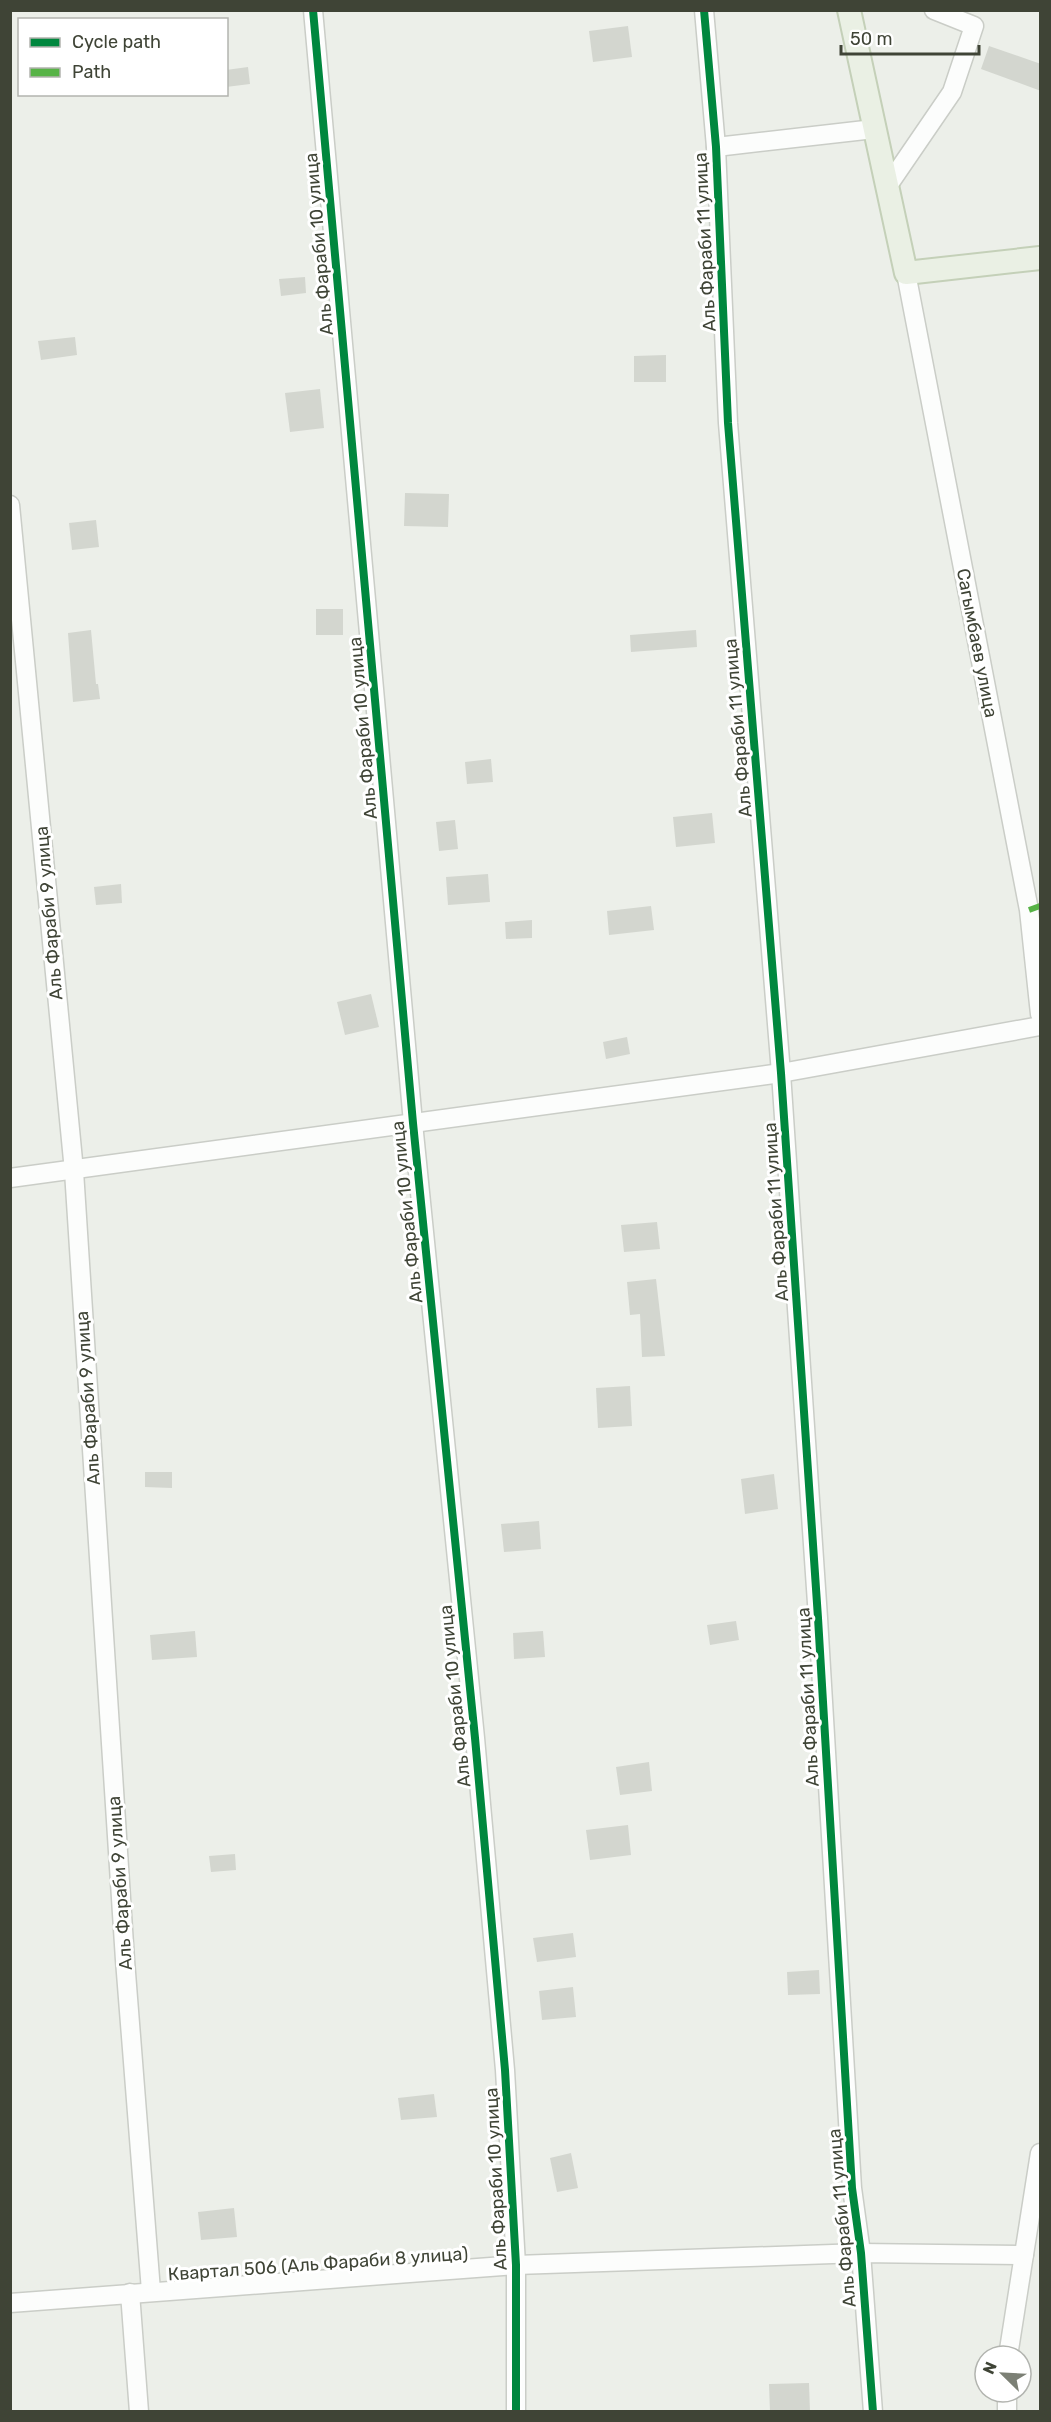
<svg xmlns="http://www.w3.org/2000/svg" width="1051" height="2422" font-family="Rubik,sans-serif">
	<rect width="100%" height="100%" fill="#ecefe9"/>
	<g fill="#d3d6cf">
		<path d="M628,26L632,57L593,62L589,31Z"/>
		<path d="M989,46L1041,64V91L981,69Z"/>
		<path d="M248,67L250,84L226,87V70Z"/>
		<path d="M305,277L306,293L281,296L279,279Z"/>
		<path d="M75,337L77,355L41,360L38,341Z"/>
		<path d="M666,355V382H634V356Z"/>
		<path d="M320,389L324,428L290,432L285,393Z"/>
		<path d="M405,493L449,494L448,527L404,526Z"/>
		<path d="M96,520L99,547L72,550L69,523Z"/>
		<rect x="316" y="609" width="27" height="26"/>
		<path d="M91,630L96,684H98L100,699L73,702L68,633Z"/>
		<path d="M696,630L697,647L631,652L630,635Z"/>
		<path d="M491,759L493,782L467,784L465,762Z"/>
		<path d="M712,813L715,843L676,847L673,817Z"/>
		<path d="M455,820L458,849L439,851L436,822Z"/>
		<path d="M488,874L490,902L448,905L446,877Z"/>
		<path d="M121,884L122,903L96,905L94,887Z"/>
		<path d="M651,906L654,930L609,935L607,911Z"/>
		<path d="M532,920V938L506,939L505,922Z"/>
		<path d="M371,994L379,1027L345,1035L337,1002Z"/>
		<path d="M627,1037L630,1054L606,1059L603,1042Z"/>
		<path d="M657,1222L660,1249L624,1252L621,1225Z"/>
		<path d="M656,1279L665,1356L642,1357L640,1314L630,1315L627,1282Z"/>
		<path d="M630,1386L632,1426L598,1428L596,1388Z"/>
		<path d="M145,1472H172V1488L145,1487Z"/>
		<path d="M774,1474L778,1509L745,1514L741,1479Z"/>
		<path d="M539,1521L541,1549L504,1552L501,1524Z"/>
		<path d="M736,1621L739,1640L710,1645L707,1625Z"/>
		<path d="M195,1631L197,1657L152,1660L150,1635Z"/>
		<path d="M543,1631L545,1657L514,1659L513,1633Z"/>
		<path d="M649,1762L652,1791L620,1795L616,1767Z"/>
		<path d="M628,1825L631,1855L590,1860L586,1830Z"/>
		<path d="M235,1854L236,1870L211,1872L209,1856Z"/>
		<path d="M573,1933L576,1957L537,1962L533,1938Z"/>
		<path d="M819,1970L820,1994L788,1995L787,1972Z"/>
		<path d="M573,1987L576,2017L542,2020L539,1991Z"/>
		<path d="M434,2094L437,2117L401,2120L398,2098Z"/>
		<path d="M571,2153L578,2188L557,2192L550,2158Z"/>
		<path d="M234,2208L237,2237L201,2240L198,2212Z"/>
		<path d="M809,2383L810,2412H770L769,2384Z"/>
	</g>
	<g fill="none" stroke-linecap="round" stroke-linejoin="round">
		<defs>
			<g id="minor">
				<path d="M313,10L413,1123L475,1738L505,2070L516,2265V2412"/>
				<path d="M704,10L716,147L728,423L781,1073L818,1618L852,2188L861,2253L873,2412"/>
				<path d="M716,147L874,129"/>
				<path d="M887,187L952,92L974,26L934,10"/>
				<path d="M906,273L1029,910L1040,1014"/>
				<path d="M10,505L74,1171L125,1960L151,2291"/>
				<path d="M10,1178L781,1073L1040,1026"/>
				<path d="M130,2293L139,2412"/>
				<path d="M10,2303L516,2265L861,2253L1024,2255"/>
				<path d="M1008,2356L1040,2153"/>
				<path d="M1007,2392V2412"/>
			</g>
			<path id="major" d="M849,10L906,273L1040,258"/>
		</defs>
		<use href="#minor" stroke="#cacdc7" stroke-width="21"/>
		<use href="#major" stroke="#c4d0b8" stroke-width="26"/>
		<use href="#minor" stroke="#fcfdfc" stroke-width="18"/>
		<use href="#major" stroke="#eaf0e4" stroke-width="22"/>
		<path stroke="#57b346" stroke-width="6" stroke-dasharray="12 6" stroke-linecap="butt" d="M1029,910L1040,906"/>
		<defs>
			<g id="cycleway">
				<path d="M313,10L413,1123L475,1738L505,2070L516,2265V2412"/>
				<path d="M704,10L716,147L728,423L781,1073L818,1618L852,2188L861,2253L873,2412"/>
			</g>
		</defs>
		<use href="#cycleway" stroke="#fff" stroke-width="11"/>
		<use href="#cycleway" stroke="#00873e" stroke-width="8"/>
	</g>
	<g text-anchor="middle" stroke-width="6" stroke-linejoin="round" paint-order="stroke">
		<g font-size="18" fill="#3f4436" stroke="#fff">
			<text transform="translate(705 242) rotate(-93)" y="6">Аль Фараби 11 улица</text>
			<text transform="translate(319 244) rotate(-95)" y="6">Аль Фараби 10 улица</text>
			<text transform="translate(977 643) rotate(79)" y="6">Сагымбаев улица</text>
			<text transform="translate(363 728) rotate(-95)" y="6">Аль Фараби 10 улица</text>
			<text transform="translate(738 728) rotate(-95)" y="6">Аль Фараби 11 улица</text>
			<text transform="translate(49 913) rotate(-95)" y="6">Аль Фараби 9 улица</text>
			<text transform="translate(407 1212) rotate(-96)" y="6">Аль Фараби 10 улица</text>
			<text transform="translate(776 1212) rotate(-94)" y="6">Аль Фараби 11 улица</text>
			<text transform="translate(88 1398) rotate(-94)" y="6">Аль Фараби 9 улица</text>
			<text transform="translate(455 1696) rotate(-96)" y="6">Аль Фараби 10 улица</text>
			<text transform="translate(808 1697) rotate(-93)" y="6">Аль Фараби 11 улица</text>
			<text transform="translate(120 1883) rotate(-94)" y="6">Аль Фараби 9 улица</text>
			<text transform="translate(496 2179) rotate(-93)" y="6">Аль Фараби 10 улица</text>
			<text transform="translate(842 2218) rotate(-95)" y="6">Аль Фараби 11 улица</text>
			<text transform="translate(318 2264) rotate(-4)" y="6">Квартал 506 (Аль Фараби 8 улица)</text>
		</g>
	</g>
	<rect width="1051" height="2422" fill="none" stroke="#3f4436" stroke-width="24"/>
	<rect x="18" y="18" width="210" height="78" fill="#ffffff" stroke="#b2b4af" stroke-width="1.5"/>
	<rect x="30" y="38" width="30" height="9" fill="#00873e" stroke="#b2b4af" stroke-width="1.5"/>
	<text x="72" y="48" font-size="18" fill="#3f4436">Cycle path</text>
	<rect x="30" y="68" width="30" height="9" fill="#57b346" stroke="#b2b4af" stroke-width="1.5"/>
	<text x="72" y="78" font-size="18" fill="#3f4436">Path</text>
	<g transform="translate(1003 2374) rotate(294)"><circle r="28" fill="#ffffff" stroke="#b2b4af" stroke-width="1.5"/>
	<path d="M0-4.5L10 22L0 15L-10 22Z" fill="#7c8075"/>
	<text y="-9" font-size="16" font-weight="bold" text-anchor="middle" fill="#3f4436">N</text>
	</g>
	<path d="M841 45v9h138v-9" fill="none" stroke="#3f4436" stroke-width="3"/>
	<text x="850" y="45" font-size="18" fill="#3f4436" stroke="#ffffff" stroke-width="4.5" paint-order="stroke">50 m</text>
</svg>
